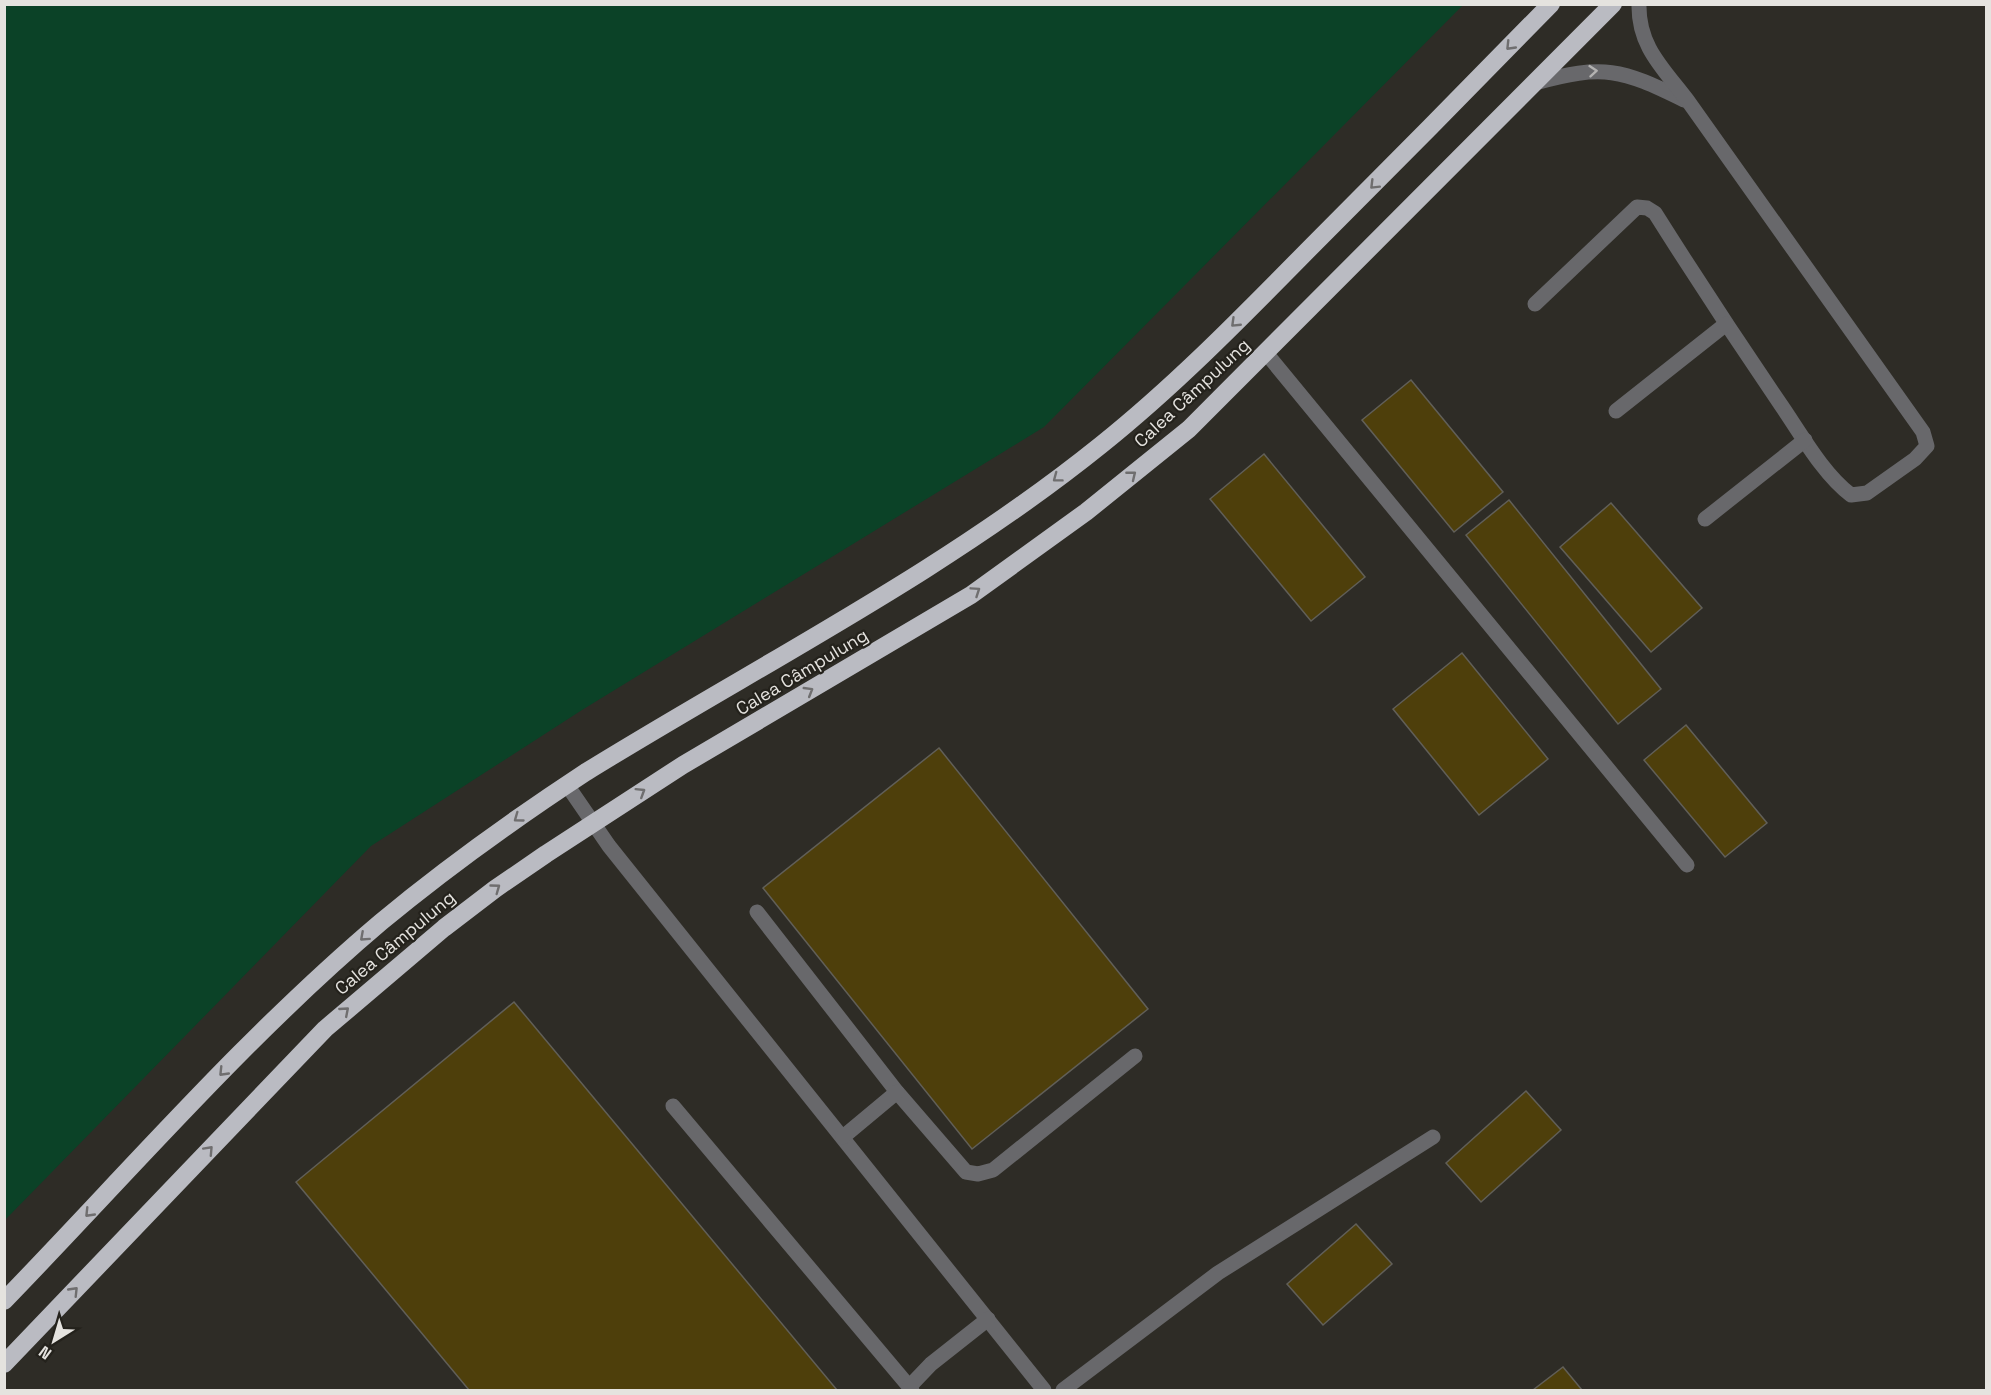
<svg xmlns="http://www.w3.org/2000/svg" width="1991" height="1395" font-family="'Space Grotesk',sans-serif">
	<rect width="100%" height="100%" fill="#2e2c26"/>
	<path fill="#0b4227" d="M5,4H1463V5L1044,427L582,710L371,846L5,1220Z"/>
	<g fill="#4e3f0b" stroke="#615f58" stroke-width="1.5">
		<path d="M1411,380L1503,492L1454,532L1362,420Z"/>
		<path d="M1264,454L1365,577L1311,621L1210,499Z"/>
		<path d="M1509,500L1661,689L1618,724L1466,535Z"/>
		<path d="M1611,503L1702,608L1651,652L1560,547Z"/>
		<path d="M1462,653L1548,759L1479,815L1393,709Z"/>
		<path d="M1686,725L1767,823L1725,857L1644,760Z"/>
		<path d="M939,748L1148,1009L972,1149L763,888Z"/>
		<path d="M514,1002L837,1390H469L296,1182Z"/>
		<path d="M1526,1091L1561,1130L1481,1202L1446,1163Z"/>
		<path d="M1356,1224L1392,1264L1323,1325L1287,1284Z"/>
		<path d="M1563,1367L1582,1390H1533Z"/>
	</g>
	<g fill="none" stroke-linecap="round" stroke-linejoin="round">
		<g stroke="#68686b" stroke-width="15">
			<path d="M1535,83C1604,64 1621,69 1684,100"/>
			<path d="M1535,304L1637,207L1647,208L1655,213C1696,278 1738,342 1781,405C1801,434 1823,474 1851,495L1867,493L1915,459L1927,446L1923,432L1688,101C1664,69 1638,47 1639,4"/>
			<path d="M1266,353L1687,865"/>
			<path d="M1616,411L1726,324"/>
			<path d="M1705,519L1805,440"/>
			<path d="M567,785L609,846L1044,1390"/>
			<path d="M757,912L897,1092L966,1172L978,1174L993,1170L1135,1056"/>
			<path d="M673,1106L912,1390"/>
			<path d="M843,1137L897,1092"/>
			<path d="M909,1387L931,1364L988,1319"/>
			<path d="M1063,1390L1218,1273L1433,1137"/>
		</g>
		<g stroke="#babbc2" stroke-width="18">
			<path d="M4,1301C128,1173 245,1037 381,922C446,868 516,818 586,772C759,665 942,573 1101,445C1176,385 1243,316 1310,248C1391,167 1471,86 1551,4"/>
			<path d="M4,1364L325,1029L444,928L495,889L546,854L683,765L971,595L1086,512L1189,429L1613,4"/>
		</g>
	</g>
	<defs><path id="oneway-chevron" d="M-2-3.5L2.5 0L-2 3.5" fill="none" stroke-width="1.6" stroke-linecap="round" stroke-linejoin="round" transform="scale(1.5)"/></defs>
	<g stroke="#6f6e6f">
		<use href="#oneway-chevron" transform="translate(1510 46) rotate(134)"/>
		<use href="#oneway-chevron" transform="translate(1374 185) rotate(135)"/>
		<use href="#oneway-chevron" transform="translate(1235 323) rotate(136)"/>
		<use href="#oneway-chevron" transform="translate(1132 475) rotate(-39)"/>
		<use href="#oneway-chevron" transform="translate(1057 478) rotate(143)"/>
		<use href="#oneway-chevron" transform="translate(976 591) rotate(-34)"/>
		<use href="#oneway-chevron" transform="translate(809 691) rotate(-31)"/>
		<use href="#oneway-chevron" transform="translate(641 792) rotate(-32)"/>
		<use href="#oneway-chevron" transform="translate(518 818) rotate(144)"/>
		<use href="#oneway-chevron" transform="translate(496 888) rotate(-36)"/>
		<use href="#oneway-chevron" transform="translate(364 937) rotate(138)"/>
		<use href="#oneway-chevron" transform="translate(345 1011) rotate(-41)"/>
		<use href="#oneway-chevron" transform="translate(223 1072) rotate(134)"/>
		<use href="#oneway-chevron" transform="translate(209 1150) rotate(-47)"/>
		<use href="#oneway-chevron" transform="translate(89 1213) rotate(134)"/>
		<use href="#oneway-chevron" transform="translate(74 1291) rotate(-46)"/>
	</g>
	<use stroke="#b3b2b1" href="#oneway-chevron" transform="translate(1593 71) rotate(-5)"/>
	<g text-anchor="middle" stroke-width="4.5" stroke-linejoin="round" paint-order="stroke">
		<g font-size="18" fill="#e5e3df" stroke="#24221c">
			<text transform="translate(1192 393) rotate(-43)" y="6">Calea Câmpulung</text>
			<text transform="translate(802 672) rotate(-31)" y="6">Calea Câmpulung</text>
			<text transform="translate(395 943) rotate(-40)" y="6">Calea Câmpulung</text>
		</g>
	</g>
	<rect width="1991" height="1395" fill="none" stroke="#e5e3df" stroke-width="12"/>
	<g transform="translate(54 1341) rotate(217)" stroke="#24221c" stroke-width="4.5" paint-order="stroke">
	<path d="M0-4.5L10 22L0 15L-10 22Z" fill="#e5e3df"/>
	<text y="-9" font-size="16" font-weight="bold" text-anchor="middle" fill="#e5e3df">N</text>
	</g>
</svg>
